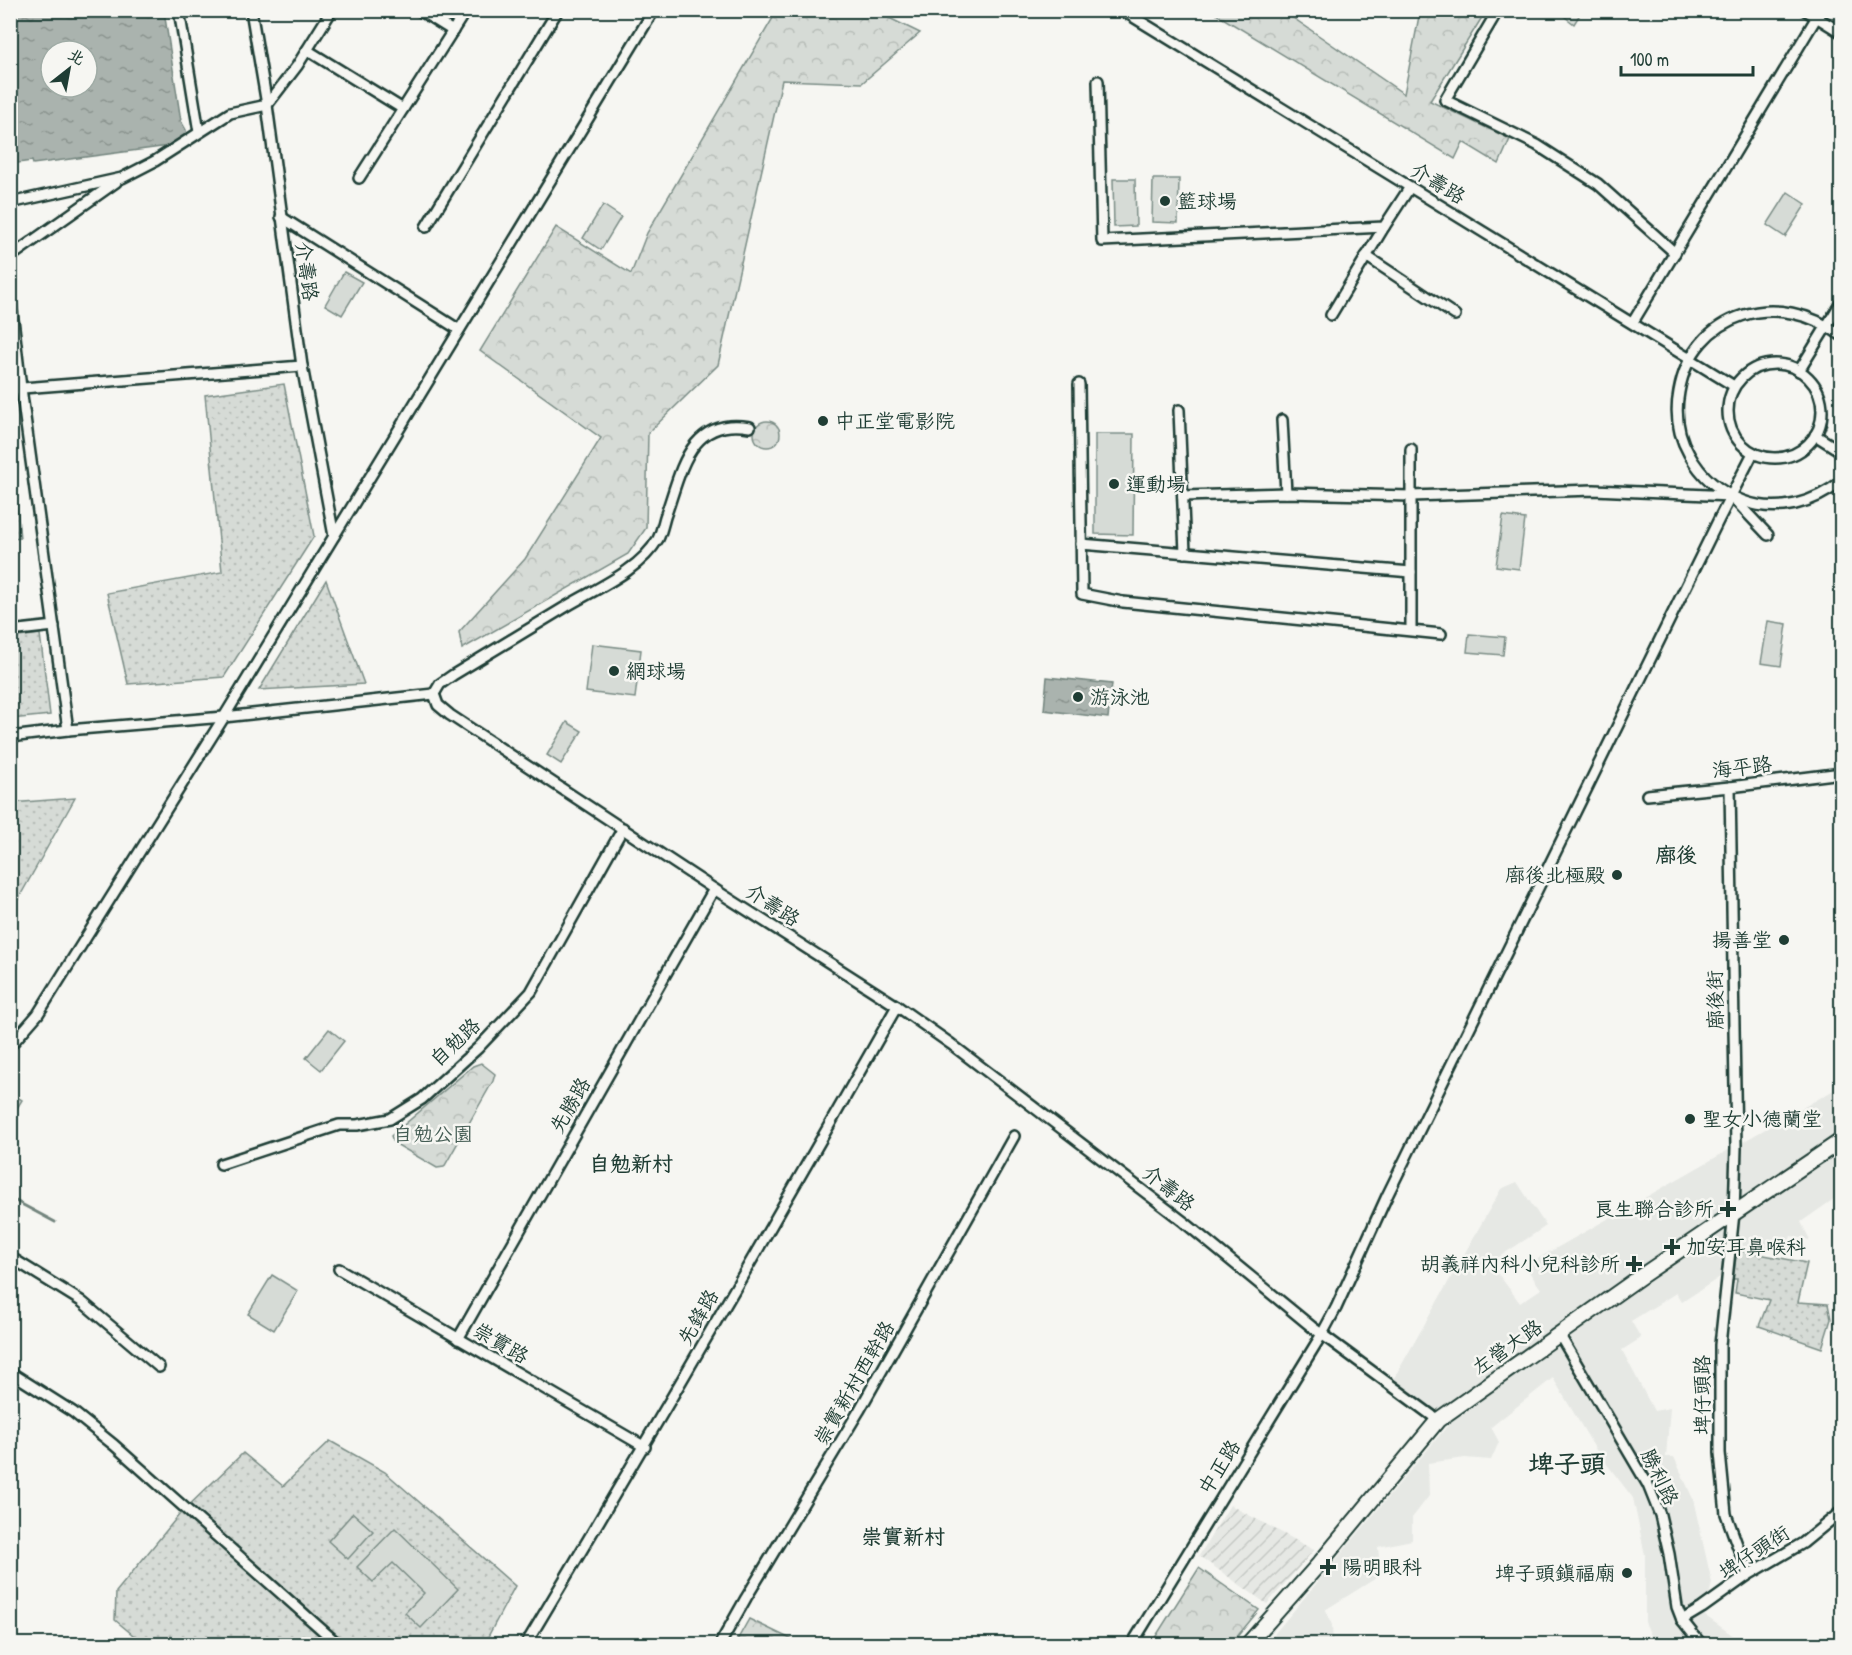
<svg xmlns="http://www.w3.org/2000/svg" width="1852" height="1655" font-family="'Patrick Hand','LXGW WenKai TC',sans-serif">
	<defs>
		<pattern id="industrial-furrows" width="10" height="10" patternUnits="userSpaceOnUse" patternTransform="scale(1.5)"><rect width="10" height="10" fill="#e6e8e4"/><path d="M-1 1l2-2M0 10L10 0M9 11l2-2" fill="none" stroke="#c5c8c4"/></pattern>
		<pattern id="grass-dots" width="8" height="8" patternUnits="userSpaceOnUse" patternTransform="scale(1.5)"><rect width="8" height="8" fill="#d6dbd6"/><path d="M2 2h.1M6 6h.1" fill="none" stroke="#b7bdb8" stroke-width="1.8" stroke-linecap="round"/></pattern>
		<pattern id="forest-crowns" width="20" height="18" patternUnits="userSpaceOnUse" patternTransform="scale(1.5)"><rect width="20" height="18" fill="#d6dbd6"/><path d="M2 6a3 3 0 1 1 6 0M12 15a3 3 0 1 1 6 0" fill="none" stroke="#b7bdb8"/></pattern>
		<pattern id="water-ripples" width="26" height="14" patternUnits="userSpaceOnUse" patternTransform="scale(1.5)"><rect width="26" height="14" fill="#aab3ae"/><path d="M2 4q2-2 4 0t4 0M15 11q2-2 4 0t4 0" fill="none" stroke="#8a938e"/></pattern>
	</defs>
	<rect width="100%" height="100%" fill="#f6f6f2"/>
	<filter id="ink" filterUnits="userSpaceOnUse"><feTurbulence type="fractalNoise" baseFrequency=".0167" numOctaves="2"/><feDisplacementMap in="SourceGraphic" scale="12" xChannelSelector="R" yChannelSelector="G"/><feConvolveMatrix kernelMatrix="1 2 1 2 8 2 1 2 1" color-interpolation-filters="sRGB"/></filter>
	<g filter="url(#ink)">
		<g fill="#e6e8e4">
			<path d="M1841,1086V1194L1801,1222L1810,1240L1791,1236L1786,1250L1722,1244L1720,1277L1682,1302L1676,1293L1631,1321L1641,1338L1622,1350L1654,1411L1670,1408L1666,1457H1674L1693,1499L1712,1583L1704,1615L1745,1644H1721L1709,1635L1695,1644H1661L1653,1640L1645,1622V1555L1633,1498L1596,1450L1553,1378L1491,1427L1499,1442L1491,1460L1465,1458L1428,1463L1429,1496L1412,1518V1540L1378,1547L1381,1575L1325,1610L1332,1625L1333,1644H1266L1448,1425L1393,1380L1501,1189L1517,1182L1546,1226L1490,1263L1520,1303L1541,1289L1525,1266Z"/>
			<path d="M1791,1637L1798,1644H1748Z"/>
		</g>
		<path fill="url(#industrial-furrows)" d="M1230,1505L1314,1550L1267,1604L1199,1556Z"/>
		<g fill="url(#grass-dots)" stroke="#7a8c85" stroke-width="1.5">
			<path d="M284,384L314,536L224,677L128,684L107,593L222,572L205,395Z"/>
			<path d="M11,443L20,538L11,539H10Z"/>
			<path d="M326,580L364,684L259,690Z"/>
			<path d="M40,634L50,715L11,719V638Z"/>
			<path d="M75,798L11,912V803Z"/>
			<path d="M1737,1250L1807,1263L1798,1302L1828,1304L1831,1319L1822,1348L1759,1326L1769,1300L1735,1293L1737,1279H1733Z"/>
			<path d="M330,1441L385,1472L515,1586L484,1644H144L115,1620L116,1592L179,1515L243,1453L283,1486Z"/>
		</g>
		<g fill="url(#forest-crowns)" stroke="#7a8c85" stroke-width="1.5">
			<path d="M777,11H875L920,33L862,83L782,80L718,365L648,433L646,528L628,554L462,649L459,632L525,559L601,438L480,351L556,227L631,274L647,233Z"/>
			<path d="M1211,11H1283L1404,94L1420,11H1455L1467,14L1470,11H1486L1430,101L1510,139L1499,164L1463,142L1455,159Z"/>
			<circle cx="767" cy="434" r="13"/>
			<path d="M481,1063L495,1074L493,1081L444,1167L437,1168L394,1143L391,1136L473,1066Z"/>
			<path d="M1199,1568L1259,1610L1231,1644H1151Z"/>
			<path d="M749,1619L801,1644H735Z"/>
		</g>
		<g fill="#d6dbd6" stroke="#7a8c85" stroke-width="1.5">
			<path d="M1556,10H1582V11L1574,24Z"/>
			<path d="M1113,179H1135L1136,226L1114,227Z"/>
			<path d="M1153,179H1179L1178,223L1152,222Z"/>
			<path d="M1788,192L1806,204L1785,237L1767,225Z"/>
			<path d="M603,205L621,217L601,250L583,238Z"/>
			<path d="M344,272L362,282L342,315L325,305Z"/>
			<path d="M1095,434H1134L1133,535L1095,534Z"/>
			<path d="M1503,516L1525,519L1519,569L1496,566Z"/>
			<path d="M1768,621L1787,624L1781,666L1761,663Z"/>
			<path d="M1469,634L1505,637L1503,655L1467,652Z"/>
			<path d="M592,644L641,650L635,698L586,692Z"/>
			<path d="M567,722L582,731L561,764L547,755Z"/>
			<path d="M329,1029L344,1041L321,1070L306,1058Z"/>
			<path d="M11,1093L22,1100L11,1118Z"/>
			<path d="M272,1275L298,1291L274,1330L248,1314Z"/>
			<path d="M353,1513L373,1531L348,1559L328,1541Z"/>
			<path d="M395,1528L458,1589L421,1628L405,1613L424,1593L393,1563L373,1582L357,1567Z"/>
		</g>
		<g fill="url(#water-ripples)" stroke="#72847d" stroke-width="1.5" fill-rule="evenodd">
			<path d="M10,11H164L181,121L186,130V136L169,146L33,164L32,161L11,164ZM51,51H87V87H51Z"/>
			<path d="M1047,677L1112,684L1108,718L1044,710Z"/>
		</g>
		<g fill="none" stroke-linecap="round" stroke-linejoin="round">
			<path stroke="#72847d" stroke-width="3" d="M10,1198L55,1222"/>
			<defs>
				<g id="street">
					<path d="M179,10L199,132"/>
					<path d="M251,10L267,105L302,366L334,536"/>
					<path d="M419,10L453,31"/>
					<path d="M1122,10L1734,386"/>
					<path d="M1498,10L1445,100L1537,145L1598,184L1675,253"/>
					<path d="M1805,10L1842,33"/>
					<path d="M307,50L403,109"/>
					<path d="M1098,81L1102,241L1384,227L1410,187"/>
					<path d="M359,178L466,10"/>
					<path d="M10,203L122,178L155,161L230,113L267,105L297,66L332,10"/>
					<path d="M281,217L458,329"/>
					<path d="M426,227L558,10"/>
					<path d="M1366,256L1455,315"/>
					<path d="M10,257L116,182"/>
					<path d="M10,293L21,388L68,730"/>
					<path d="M1331,315L1384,227"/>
					<path d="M1633,322L1821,10"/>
					<path d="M1842,336C1779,288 1693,311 1679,392C1675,413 1678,435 1689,454C1701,476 1719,492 1743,501C1778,514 1814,503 1842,481"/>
					<circle cx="1775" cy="411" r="47"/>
					<path d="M1799,371L1842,301"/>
					<path d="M1079,384L1082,594L1123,602L1441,634"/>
					<path d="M10,389L302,366"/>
					<path d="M1179,410L1185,553"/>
					<path d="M1282,420L1286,493"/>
					<path d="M1815,435L1842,452"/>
					<path d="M1183,496L1286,493L1411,496L1594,490L1731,496L1768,535"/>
					<path d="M1081,544L1411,572"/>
					<path d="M1411,630V449"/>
					<path d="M10,631L54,626"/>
					<path d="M434,694L438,705L450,715L714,889L897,1006L951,1044L1184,1222L1312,1327L1438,1420"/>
					<path d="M434,694L440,684L453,675C491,652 529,629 567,606C597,588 639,571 658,539C661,533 663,524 665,517C681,473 688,416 750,427"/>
					<path d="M10,737L68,730L224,717L434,694"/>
					<path d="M1730,787L1736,1148L1734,1213L1720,1345V1453L1726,1514L1748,1575"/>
					<path d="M1647,795L1730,787L1842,773"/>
					<path d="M10,1046L38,1014L224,717L654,10"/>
					<path d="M221,1164L339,1125H357L390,1119L422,1099L478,1048L531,992L623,828"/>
					<path d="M10,1257L81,1301L159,1367"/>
					<path d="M339,1269L645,1447"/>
					<path d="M1559,1334L1648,1485L1660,1515L1669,1554L1677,1607L1682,1620L1701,1644"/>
					<path d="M458,1339L714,889"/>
					<path d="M10,1372L73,1412L114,1445L338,1644"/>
					<path d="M1682,1620L1702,1608L1748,1575L1803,1543L1842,1511"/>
					<path d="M526,1644C652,1433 776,1220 897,1006"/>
					<path d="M720,1644L746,1598L859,1411L1014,1136"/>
					<path d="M1132,1644L1322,1334L1336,1308L1387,1196L1719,519L1753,453"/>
				</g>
				<path id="secondary" d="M1248,1644L1319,1564L1438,1420L1640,1277L1842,1140"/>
			</defs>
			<use href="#street" stroke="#1f3d34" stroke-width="14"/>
			<use href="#secondary" stroke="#1f3d34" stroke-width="18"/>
			<use href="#street" stroke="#f6f6f2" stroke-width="9"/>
			<use href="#secondary" stroke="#f6f6f2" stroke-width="14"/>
		</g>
	</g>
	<g fill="#1f3d34" stroke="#f6f6f2" stroke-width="2">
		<circle cx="1165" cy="201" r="6"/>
		<circle cx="823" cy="421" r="6"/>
		<circle cx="1114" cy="484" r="6"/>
		<circle cx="614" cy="671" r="6"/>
		<circle cx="1078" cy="697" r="6"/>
		<circle cx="1617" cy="875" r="6"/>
		<circle cx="1784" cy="940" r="6"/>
		<circle cx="1690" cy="1119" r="6"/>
		<path d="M1725 1200h6v6h6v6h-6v6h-6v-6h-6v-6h6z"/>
		<path d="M1669 1238h6v6h6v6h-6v6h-6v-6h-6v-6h6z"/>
		<path d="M1631 1255h6v6h6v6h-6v6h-6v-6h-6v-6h6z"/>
		<path d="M1325 1558h6v6h6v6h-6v6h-6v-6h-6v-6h6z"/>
		<circle cx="1627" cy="1573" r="6"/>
	</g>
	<g text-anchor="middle" stroke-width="5" stroke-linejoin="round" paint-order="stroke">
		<g font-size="20" fill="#1f3d34" stroke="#f6f6f2">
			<text transform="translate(1438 183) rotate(31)" y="7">介壽路</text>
			<text transform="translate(307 271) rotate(82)" y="7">介壽路</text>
			<text transform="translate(1742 767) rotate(-7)" y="7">海平路</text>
			<text transform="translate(773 905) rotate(33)" y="7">介壽路</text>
			<text transform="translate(1715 1000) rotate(-91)" y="7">廍後街</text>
			<text transform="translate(455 1042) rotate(-43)" y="7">自勉路</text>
			<text transform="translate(570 1105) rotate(-60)" y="7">先勝路</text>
			<text transform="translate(1169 1188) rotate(38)" y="7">介壽路</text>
			<text transform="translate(698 1317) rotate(-60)" y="7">先鋒路</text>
			<text transform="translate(501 1343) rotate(30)" y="7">崇實路</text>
			<text transform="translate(1507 1347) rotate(-35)" y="7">左營大路</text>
			<text transform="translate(854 1383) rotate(-60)" y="7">崇實新村西幹路</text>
			<text transform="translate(1702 1395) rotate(-90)" y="7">埤仔頭路</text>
			<text transform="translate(1219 1467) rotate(-58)" y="7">中正路</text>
			<text transform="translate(1660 1477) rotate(64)" y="7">勝利路</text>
			<text transform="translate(1754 1552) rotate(-33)" y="7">埤仔頭街</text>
		</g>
		<g font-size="20" fill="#1f3d34" stroke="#f6f6f2" text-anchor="start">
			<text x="1177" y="208">籃球場</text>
			<text x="835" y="428">中正堂電影院</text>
			<text x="1126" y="491">運動場</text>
			<text x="626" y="678">網球場</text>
			<text x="1090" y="704">游泳池</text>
			<text x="1605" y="882" text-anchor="end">廍後北極殿</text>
			<text x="1772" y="947" text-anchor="end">揚善堂</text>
			<text x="1702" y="1126">聖女小德蘭堂</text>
			<text x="1714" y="1216" text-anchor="end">良生聯合診所</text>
			<text x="1686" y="1254">加安耳鼻喉科</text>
			<text x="1620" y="1271" text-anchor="end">胡義祥內科小兒科診所</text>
			<text x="1342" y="1574">陽明眼科</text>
			<text x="1615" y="1580" text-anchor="end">埤子頭鎮福廟</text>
		</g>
		<g font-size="20" fill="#445d54" stroke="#f6f6f2">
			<text x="433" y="1141">自勉公園</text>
		</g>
		<g font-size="21" font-weight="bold" fill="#1f3d34" stroke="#f6f6f2">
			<text x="1676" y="862">廍後</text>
			<text x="631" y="1171">自勉新村</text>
			<text x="903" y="1544">崇實新村</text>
		</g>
		<g font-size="26" font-weight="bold" fill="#1f3d34" stroke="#f6f6f2">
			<text x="1567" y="1473">埤子頭</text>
		</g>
	</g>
	<rect width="1852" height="1655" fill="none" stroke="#f6f6f2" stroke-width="36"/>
	<rect x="18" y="18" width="1816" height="1619" fill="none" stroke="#1f3d34" stroke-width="2" filter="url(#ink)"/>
	<g transform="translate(69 69) rotate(31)"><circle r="28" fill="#f6f6f2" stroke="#a0aca6" stroke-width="1.5"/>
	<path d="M0-4.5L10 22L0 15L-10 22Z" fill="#1f3d34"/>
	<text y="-9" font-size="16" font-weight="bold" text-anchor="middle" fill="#1f3d34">北</text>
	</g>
	<path d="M1621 66v9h132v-9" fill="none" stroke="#1f3d34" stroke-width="3"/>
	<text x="1630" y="66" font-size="18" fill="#1f3d34" stroke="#f6f6f2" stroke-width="4.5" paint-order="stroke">100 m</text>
</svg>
